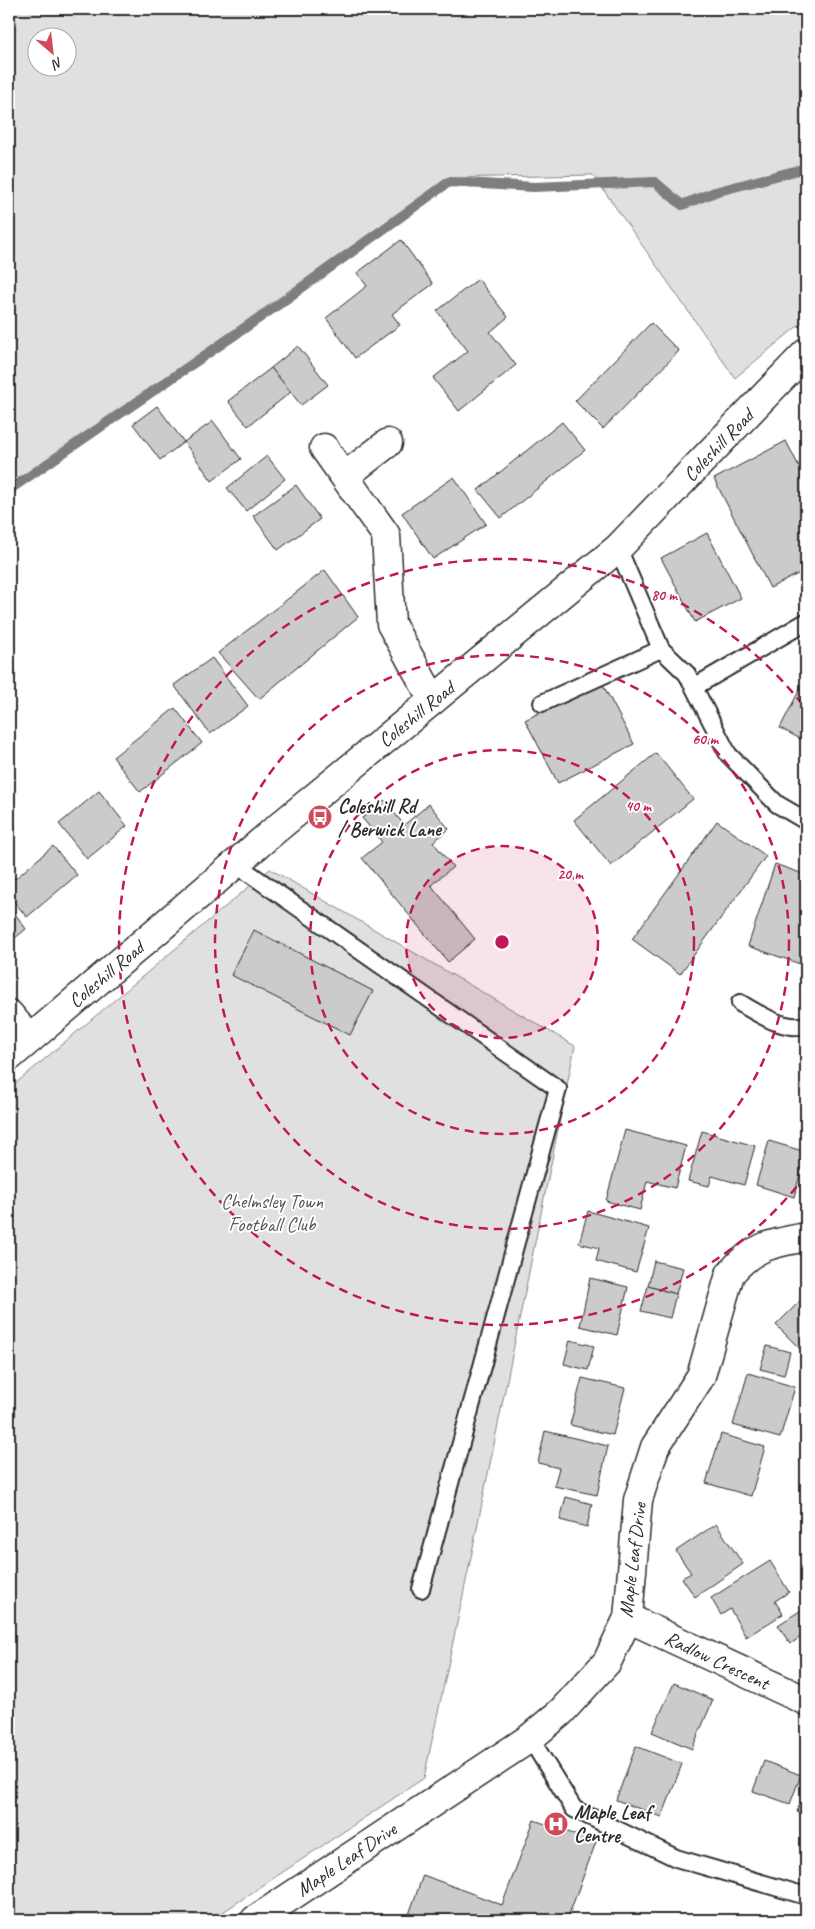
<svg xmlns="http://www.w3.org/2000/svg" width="815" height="1929" font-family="Caveat,sans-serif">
	<rect width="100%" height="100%" fill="#fff"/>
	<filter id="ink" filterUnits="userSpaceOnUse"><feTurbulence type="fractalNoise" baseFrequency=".02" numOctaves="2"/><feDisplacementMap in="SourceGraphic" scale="10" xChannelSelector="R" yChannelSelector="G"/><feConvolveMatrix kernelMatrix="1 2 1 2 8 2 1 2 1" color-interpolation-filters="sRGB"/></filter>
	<g filter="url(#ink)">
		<g fill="#e0e0e0" stroke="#868686" fill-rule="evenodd">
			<path d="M9,9H806V319L735,378L593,175L448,178L9,489ZM38,38H68V68H38Z"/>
			<path d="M270,869L575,1046L469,1567L424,1778L211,1920H9V1089Z"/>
		</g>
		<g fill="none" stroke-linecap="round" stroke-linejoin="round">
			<path stroke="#7e7e7e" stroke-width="10" d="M9,490L271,310L449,182L534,187L655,182L682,205L715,192L806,168"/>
		</g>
		<g fill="#cbcbcb" stroke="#2b2b2b">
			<path d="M401,240L433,284L392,314L400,325L355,358L326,318L367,286L357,273Z"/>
			<path d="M478,279L508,317L490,332L516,365L459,411L433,378L468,351L437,311Z"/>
			<path d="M651,323L679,351L603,429L575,401Z"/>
			<path d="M298,346L328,385L301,405L271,368Z"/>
			<path d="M271,368L291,392L248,426L228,401Z"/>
			<path d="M157,406L184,442L160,460L133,424Z"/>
			<path d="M213,421L241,459L212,481L184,442Z"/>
			<path d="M562,422L585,450L501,518L478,490Z"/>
			<path d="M786,441L806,480V570L770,588L714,479Z"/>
			<path d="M267,456L285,479L246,511L227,488Z"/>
			<path d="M454,477L486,524L433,559L402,513Z"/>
			<path d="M296,485L320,519L278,550L253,516Z"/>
			<path d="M707,533L741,598L695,622L661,558Z"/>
			<path d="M325,570L358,617L259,699L218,653Z"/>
			<path d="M212,658L248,706L210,734L174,685Z"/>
			<path d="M806,677V742L780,728Z"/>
			<path d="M601,681L634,744L558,783L525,720Z"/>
			<path d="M175,708L202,743L140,792L113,757Z"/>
			<path d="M656,753L693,799L611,866L574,820Z"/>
			<path d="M99,791L127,826L87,859L59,824Z"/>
			<path d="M384,800L404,825L429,804L449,829L433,842L453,867L431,885L475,939L448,962L362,858L382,842L362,818Z"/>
			<path d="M717,821L766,856L680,974L632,939Z"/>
			<path d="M53,846L77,875L27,917L9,896V871L15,879Z"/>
			<path d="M775,864L806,875V966L748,946Z"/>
			<path d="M9,905L26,929L9,943Z"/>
			<path d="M254,930L373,991L350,1035L231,975Z"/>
			<path d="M625,1130L686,1146L675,1188L647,1181L640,1210L606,1201Z"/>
			<path d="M702,1131L755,1146L744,1185L712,1176L709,1186L688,1181Z"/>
			<path d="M769,1141L806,1152L794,1197L756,1185Z"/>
			<path d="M588,1211L649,1228L636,1272L596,1261L599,1248L579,1243Z"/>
			<path d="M654,1261L683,1268L676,1294L648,1286Z"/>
			<path d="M590,1278L628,1287L617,1335L580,1326Z"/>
			<path d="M648,1286L676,1294L670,1318L641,1311Z"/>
			<path d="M806,1295V1355L776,1325Z"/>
			<path d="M570,1340L594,1346L588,1370L564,1364Z"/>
			<path d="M767,1346L790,1352L784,1375L760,1369Z"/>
			<path d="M748,1373L795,1387L780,1438L733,1425Z"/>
			<path d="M582,1378L625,1388L613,1435L570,1425Z"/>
			<path d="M545,1431L608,1446L597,1495L554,1486L559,1468L538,1463Z"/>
			<path d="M721,1434L765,1447L751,1496L706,1483Z"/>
			<path d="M566,1497L592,1504L587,1527L560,1520Z"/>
			<path d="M716,1524L743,1564L695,1597L682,1578L691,1573L676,1551Z"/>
			<path d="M770,1561L789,1592L775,1601L783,1614L746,1637L730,1609L721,1615L711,1598Z"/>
			<path d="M803,1609L806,1614V1634L790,1644L778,1625Z"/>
			<path d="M674,1683L713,1700L692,1749L652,1732Z"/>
			<path d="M636,1746L682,1764L662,1817L616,1800Z"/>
			<path d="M764,1761L801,1775L790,1804L753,1791Z"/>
			<path d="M806,1786V1816L797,1812Z"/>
			<path d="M534,1820L596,1842L567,1920H407L423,1875L502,1905Z"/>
		</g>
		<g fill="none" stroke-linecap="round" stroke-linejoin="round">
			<defs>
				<g id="lane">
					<path d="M618,548L661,649L687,674L728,754L777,804L806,821"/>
					<path d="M694,687L806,622"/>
					<path d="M542,703L661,649"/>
					<path d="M236,864L558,1089L421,1589"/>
					<path d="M740,1003C759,1014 784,1031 806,1025"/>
					<path d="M530,1738L574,1809L676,1858L806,1896"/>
				</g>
				<g id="street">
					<path d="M324,448L386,535L391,624L433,700"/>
					<path d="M345,476L388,443"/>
					<path d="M9,1014L30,1039"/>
					<path d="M628,1618L806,1701"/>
					<path d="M255,1920L530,1738L561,1712L607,1662L628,1618L638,1500L655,1447L701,1376L730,1274C753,1246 773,1243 806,1237"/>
				</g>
				<path id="secondary" d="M9,1057L275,830L618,548L806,353"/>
			</defs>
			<use href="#lane" stroke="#2b2b2b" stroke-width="20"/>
			<use href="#street" stroke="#2b2b2b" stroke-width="31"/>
			<use href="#secondary" stroke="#2b2b2b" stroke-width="31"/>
			<use href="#lane" stroke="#fff" stroke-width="16"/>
			<use href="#street" stroke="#fff" stroke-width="28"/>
			<use href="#secondary" stroke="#fff" stroke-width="28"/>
		</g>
	</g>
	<circle cx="502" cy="942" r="96" fill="#c2185b" fill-opacity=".12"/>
	<g fill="none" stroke="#c2185b" stroke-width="2.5" stroke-dasharray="9 6">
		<circle cx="502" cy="942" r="96"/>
		<circle cx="502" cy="942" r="192"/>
		<circle cx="502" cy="942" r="287"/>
		<path d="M806 1175A383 383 0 1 1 806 709"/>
	</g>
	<defs>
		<symbol id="bus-disc" viewBox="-11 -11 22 22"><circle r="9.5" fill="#d1495b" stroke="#fff"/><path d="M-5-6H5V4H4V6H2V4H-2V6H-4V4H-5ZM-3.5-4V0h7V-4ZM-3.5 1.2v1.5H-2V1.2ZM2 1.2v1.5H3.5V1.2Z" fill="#fff"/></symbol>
		<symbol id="hospital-disc" viewBox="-11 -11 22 22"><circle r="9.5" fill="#d1495b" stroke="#fff"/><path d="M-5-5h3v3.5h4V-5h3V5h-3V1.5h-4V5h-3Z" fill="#fff"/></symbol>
	</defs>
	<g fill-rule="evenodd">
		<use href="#bus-disc" x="306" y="803" width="28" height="28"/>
		<use href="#hospital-disc" x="542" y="1810" width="28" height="28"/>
	</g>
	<g text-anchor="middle" stroke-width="4" stroke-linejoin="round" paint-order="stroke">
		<g font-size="20" fill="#2b2b2b" stroke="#fff">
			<text transform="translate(718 445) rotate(-46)" y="7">Coleshill Road</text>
			<text transform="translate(416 714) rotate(-39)" y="7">Coleshill Road</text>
			<text transform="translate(106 974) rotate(-40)" y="7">Coleshill Road</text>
			<text transform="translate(632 1560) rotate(-83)" y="7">Maple Leaf Drive</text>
			<text transform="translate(717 1660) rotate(25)" y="7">Radlow Crescent</text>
			<text transform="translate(346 1859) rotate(-34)" y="7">Maple Leaf Drive</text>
		</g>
		<g font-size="20" font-weight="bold" fill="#2b2b2b" stroke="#fff" text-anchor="start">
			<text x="338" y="813">Coleshill Rd<tspan x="338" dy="23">/ Berwick Lane</tspan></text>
			<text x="574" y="1819">Maple Leaf<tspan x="574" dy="23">Centre</tspan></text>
		</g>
		<g font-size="20" fill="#585858" stroke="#fff">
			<text x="272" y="1208">Chelmsley Town<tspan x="272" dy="23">Football Club</tspan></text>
		</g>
	</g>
	<circle cx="502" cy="942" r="8" fill="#c2185b" stroke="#fff" stroke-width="2.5"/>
	<g font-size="15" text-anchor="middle" font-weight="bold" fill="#c2185b" stroke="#fff" stroke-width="4" stroke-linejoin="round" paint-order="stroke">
		<text x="664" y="600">80 m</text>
		<text x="705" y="744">60 m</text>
		<text x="638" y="811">40 m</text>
		<text x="570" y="879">20 m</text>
	</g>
	<rect width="815" height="1929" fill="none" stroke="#fff" stroke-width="30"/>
	<rect x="15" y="15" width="785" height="1899" fill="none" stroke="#2b2b2b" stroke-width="2" filter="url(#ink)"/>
	<g transform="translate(52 52) rotate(152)"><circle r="24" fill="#ffffff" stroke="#aaaaaa"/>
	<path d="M0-4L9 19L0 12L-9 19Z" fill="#d1495b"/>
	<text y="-8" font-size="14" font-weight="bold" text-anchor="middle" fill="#2b2b2b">N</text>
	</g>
</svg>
